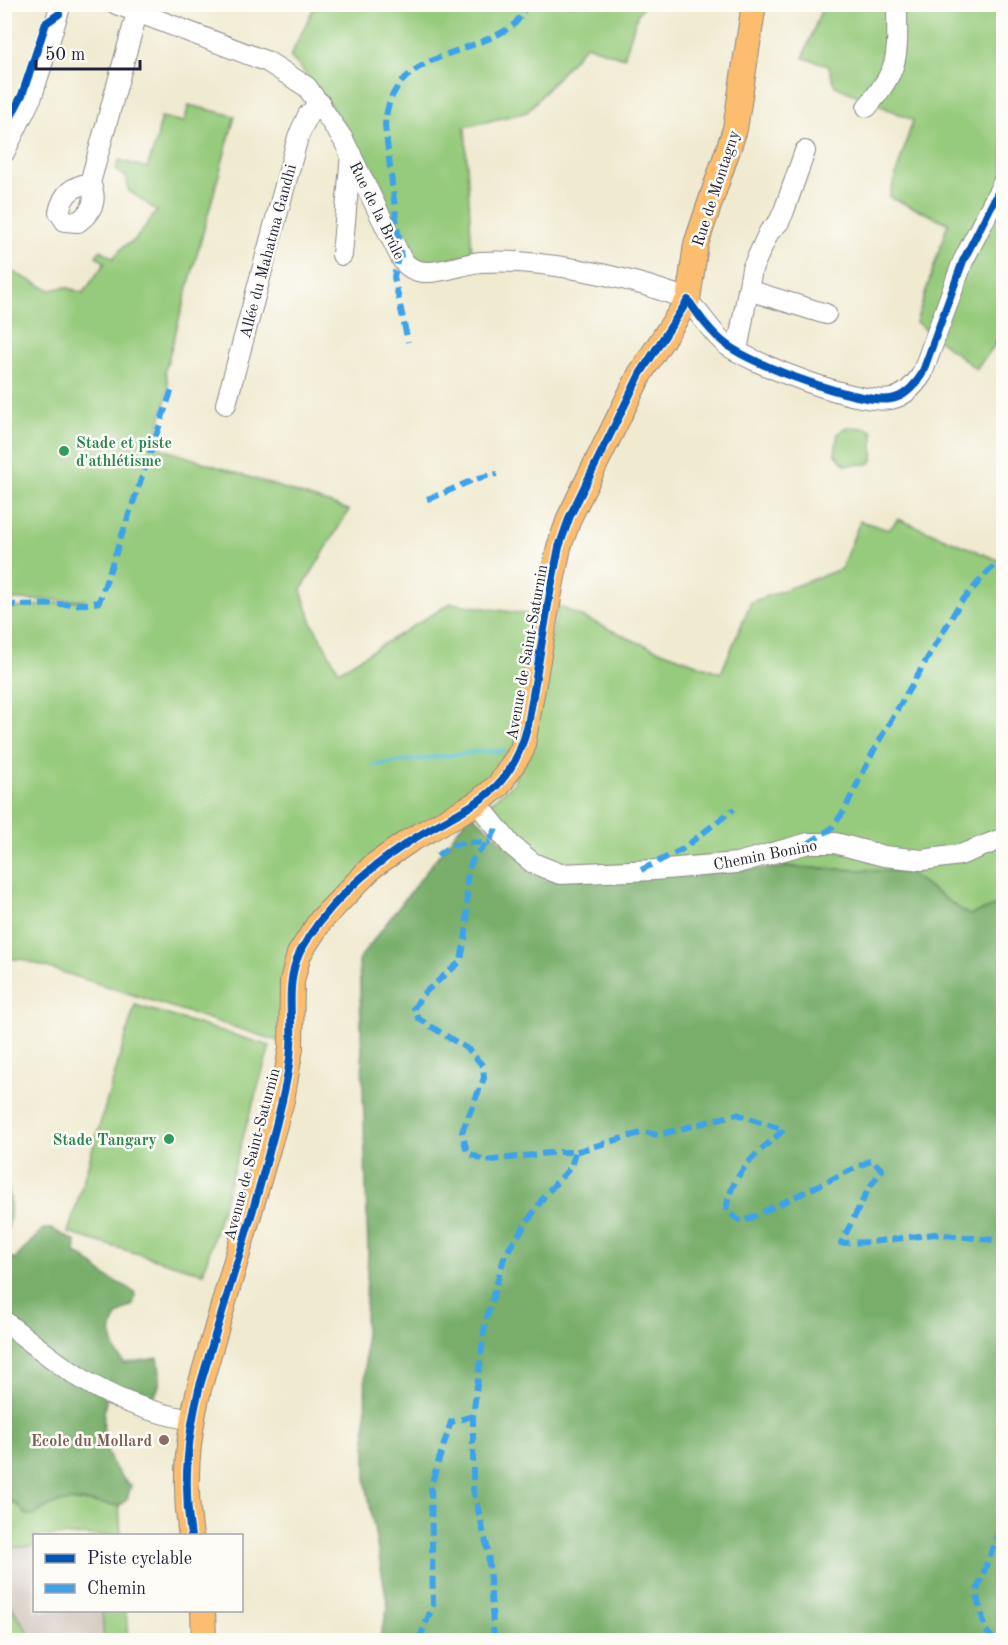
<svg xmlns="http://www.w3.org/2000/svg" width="1008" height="1645" font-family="'Old Standard TT',serif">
	<rect width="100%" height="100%" fill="#fdfcf7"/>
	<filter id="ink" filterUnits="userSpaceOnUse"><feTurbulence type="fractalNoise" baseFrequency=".0167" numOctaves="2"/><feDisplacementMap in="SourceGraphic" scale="12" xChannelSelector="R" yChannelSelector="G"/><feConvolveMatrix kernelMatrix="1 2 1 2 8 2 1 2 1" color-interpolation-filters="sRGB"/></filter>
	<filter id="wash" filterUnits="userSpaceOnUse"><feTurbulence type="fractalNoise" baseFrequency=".008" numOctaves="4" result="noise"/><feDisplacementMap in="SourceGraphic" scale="24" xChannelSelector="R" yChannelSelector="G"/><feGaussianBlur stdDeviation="1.35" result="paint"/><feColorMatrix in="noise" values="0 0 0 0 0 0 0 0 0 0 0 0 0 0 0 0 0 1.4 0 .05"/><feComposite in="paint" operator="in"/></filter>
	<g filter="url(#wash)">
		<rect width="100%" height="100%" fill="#f0ead0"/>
		<path fill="#cdc2b9" d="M94,1504L120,1506L122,1535L34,1536V1610L126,1611L128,1640H5V1510Z"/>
		<g fill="#96ca7b" stroke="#5c765b" stroke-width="1.5">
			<path d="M315,5H645L638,13L624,58L586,45L527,112L465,127L472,256L423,263L412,259C377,189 347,113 290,57Z"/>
			<path d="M823,5H1003V335L976,369L916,322L948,223L889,197L913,120L835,86L828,65L803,58Z"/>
			<path d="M189,105L235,116L165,371C176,398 151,421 160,448L349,510L301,590L312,623L339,671L451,603L538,616L519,739L504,765L480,790L324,909L281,1042L21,959H5V609L86,600H5L4,268L50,290L66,287L83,293L105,263L96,256L101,250L113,258L124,246L135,240L157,211L128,190L127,178L116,170L119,160L147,168L157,139L161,117L184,122Z"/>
			<path d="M847,427L867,428L873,432V460L868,464L845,465L835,454L838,433Z"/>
			<path d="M898,519L1003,562V903L969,915L907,872L792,867L733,855L575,869L540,857L500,823L491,802L514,783L559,606L637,642L721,673L751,602L841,569L860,521L889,530Z"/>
			<path d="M135,1005L270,1046L203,1273L68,1233Z"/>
			<path d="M4,1498L35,1515C58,1494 91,1502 119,1506L121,1535L34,1536V1546L5,1548Z"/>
			<path d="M4,1551L9,1603L29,1633L30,1640H5Z"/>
			<path d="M102,1611H126L128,1640H104Z"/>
		</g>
		<g fill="#78ae6b" stroke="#4d6853" stroke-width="1.5">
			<path d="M471,813L545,880L792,867L907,872L969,915L1003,903V1640H379L388,1607L366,1483L365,1321L368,1252L359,959Z"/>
			<path d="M5,1179C13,1202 12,1217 5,1241Z"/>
			<path d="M43,1229H52L76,1242L75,1253C89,1259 94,1267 106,1276C116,1284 126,1283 135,1294L133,1305C105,1317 107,1343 124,1363L158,1358C161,1375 162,1389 150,1401L109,1388C99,1424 100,1460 131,1486L127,1499L119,1506C91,1502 58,1494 35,1515H26L16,1503L5,1498L4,1254L15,1259Z"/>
		</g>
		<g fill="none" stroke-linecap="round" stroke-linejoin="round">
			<path stroke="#5cc2d9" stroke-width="4" d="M373,765L477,752L503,751"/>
		</g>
	</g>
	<g filter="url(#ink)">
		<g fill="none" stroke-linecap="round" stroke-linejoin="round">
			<defs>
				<g id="minor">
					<path d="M116,4L268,62L307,87L343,139L401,258C418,286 456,264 481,262C537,258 619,275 673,294C698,302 707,331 728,346C756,365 858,405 891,399C905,396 915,385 922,374L963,261L1004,181"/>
					<path d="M867,107C902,65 897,56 897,4"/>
					<path d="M4,153L32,96L61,4"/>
					<path d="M90,183C72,186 63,194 59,212L65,221L78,222C92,212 98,200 90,183L137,13L144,4"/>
					<path d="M342,255L351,154"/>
					<path d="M748,290L826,314"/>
					<path d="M737,351L752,269L769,232L779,222L784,211L805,151"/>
					<path d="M226,404L298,137L308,115L320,103"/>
					<path d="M477,803L511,845L533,863L560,874L654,870L737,863L809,843H835L884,856L922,860L960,855L1004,838"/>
					<path d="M4,1321C69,1372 107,1405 192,1420"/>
				</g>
				<g id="major">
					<path d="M191,1536C183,1485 187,1439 199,1389L282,1100L291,1048L292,981L299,954L321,920L373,866L409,841L477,803L499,785L522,750L551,587L559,547L570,516L640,374L688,300L696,244L735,129L754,4"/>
					<path d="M203,1610L204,1640"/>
				</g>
			</defs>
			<use href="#minor" stroke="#898686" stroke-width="22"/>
			<use href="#major" stroke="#898686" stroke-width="26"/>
			<use href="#minor" stroke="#fff" stroke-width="20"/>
			<use href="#major" stroke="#fcbd6e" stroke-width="24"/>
			<g stroke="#3ea2ec" stroke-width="6" stroke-dasharray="12 6" stroke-linecap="butt">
				<path d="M399,253L394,277L408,342"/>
				<path d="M401,258L385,126C389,53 463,58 511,27C518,22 523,12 527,4"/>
				<path d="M998,345L1004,326"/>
				<path d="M427,499C452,492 471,477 497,474"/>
				<path d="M4,605L89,604L99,602L173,386"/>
				<path d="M496,829C489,845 476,852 471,863C464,882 468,900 467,919C467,933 463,947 461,961L422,995L414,1008L419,1019L469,1050L483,1066L484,1078L462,1132L467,1152L485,1161L557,1152H575L644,1132L658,1135L737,1114L784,1130C757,1152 730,1175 726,1211L742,1222L872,1160L882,1170L869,1188L841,1243L872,1242L934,1234L1004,1241"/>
				<path d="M809,843L832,828L844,811L877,744L960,603L1004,554"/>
				<path d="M437,856C454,841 467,842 490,843"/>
				<path d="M641,870L681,850L734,809"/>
				<path d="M419,1640L433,1605L431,1485L451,1422L473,1416"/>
				<path d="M494,1640L488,1551L473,1489V1416L485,1324L505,1255L545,1195L571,1167L575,1152"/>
				<path d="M994,1640L986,1631L976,1593L1004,1517"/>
			</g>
			<defs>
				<g id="cycleway">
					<path d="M4,130L22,95L46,23L59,14"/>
					<path d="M191,1536C183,1485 187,1439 199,1389C227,1293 259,1198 282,1101C286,1084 290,1064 291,1047C293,1017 285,981 300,952C323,908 366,870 407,843C465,805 509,801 528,725L551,587L559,547L570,516L640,374L688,300C699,316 711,333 727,345C753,365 858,404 891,399C905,397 915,385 922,374L963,261L1004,181"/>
				</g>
			</defs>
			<use href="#cycleway" stroke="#fdfcf7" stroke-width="11"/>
			<use href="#cycleway" stroke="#0057b8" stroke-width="8"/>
		</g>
	</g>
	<g fill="#2e9e5b" stroke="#fdfcf7" stroke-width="2">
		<circle cx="64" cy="451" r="6"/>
		<circle cx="169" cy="1139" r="6"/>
	</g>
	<circle fill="#8d6e63" stroke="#fdfcf7" stroke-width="2" cx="164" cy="1440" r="6"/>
	<g text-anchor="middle" stroke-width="5" stroke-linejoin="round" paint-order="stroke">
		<g font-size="16" fill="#22223b" stroke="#fdfcf7">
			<text transform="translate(715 188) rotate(-72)" y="6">Rue de Montagny</text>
			<text transform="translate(378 210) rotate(64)" y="6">Rue de la Brûle</text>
			<text transform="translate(267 251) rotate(-75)" y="6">Allée du Mahatma Gandhi</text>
			<text transform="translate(526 652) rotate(-80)" y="6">Avenue de Saint-Saturnin</text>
			<text transform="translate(765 854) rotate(-11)" y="6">Chemin Bonino</text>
			<text transform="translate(251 1154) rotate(-75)" y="6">Avenue de Saint-Saturnin</text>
		</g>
		<g font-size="16" font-weight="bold" fill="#27864d" stroke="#fdfcf7" text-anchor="start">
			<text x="76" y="448">Stade et piste<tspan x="76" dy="18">d'athlétisme</tspan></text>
			<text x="157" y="1145" text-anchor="end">Stade Tangary</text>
		</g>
		<g font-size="16" font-weight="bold" fill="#785e54" stroke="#fdfcf7" text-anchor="end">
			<text x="152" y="1446">Ecole du Mollard</text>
		</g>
	</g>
	<rect width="1008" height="1645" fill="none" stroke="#fdfcf7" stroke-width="24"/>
	<rect x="33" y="1534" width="210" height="78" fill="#fdfcf7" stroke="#a5a5ac" stroke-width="1.5"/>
	<rect x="45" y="1554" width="30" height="9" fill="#0057b8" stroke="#a5a5ac" stroke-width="1.5"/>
	<text x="87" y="1564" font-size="18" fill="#22223b">Piste cyclable</text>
	<rect x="45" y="1584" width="30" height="9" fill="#3ea2ec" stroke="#a5a5ac" stroke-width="1.5"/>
	<text x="87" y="1594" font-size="18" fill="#22223b">Chemin</text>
	<path d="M36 60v9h104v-9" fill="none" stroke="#22223b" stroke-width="3"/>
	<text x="45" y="60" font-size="18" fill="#22223b" stroke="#fdfcf7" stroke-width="4.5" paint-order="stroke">50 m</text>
</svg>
